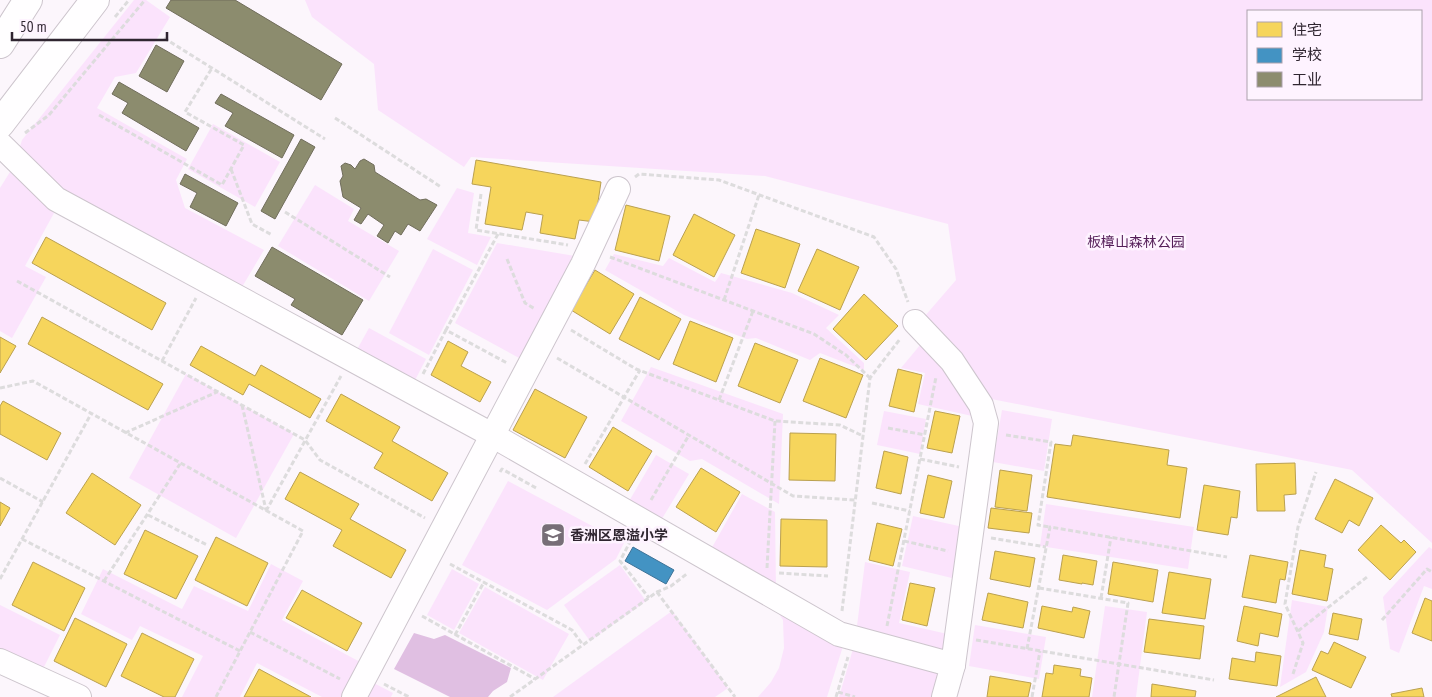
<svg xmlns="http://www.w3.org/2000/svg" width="1432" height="697" font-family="'PT Sans Narrow','Noto Sans SC',sans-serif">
	<rect width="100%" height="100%" fill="#fcf6fc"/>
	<g fill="#fbe3fc" fill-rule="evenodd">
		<path d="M134,0H146L170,17L136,73L115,77L97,108L187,159L176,180L185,208L264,250L239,292L59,195L18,153L22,140Z"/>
		<path d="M305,0H1432V543L1352,470L976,396L918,324L956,280L948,224L765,176L471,157L464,167L378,110L374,64L312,17ZM1248,11H1421V99H1248Z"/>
		<path d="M213,124L280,162L255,207L188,169Z"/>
		<path d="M10,172L54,213L25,266L46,277L12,338L0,331V188Z"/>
		<path d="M315,185L354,209L348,221L399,251L369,301L278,246Z"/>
		<path d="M457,188L474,193L468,233L491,237L477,265L427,239Z"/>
		<path d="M497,243L575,256L521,359L455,323Z"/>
		<path d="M433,249L473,270L429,355L389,333Z"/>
		<path d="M614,254L663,266L669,258L715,282L721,273L792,293L839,315L826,328L864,363V370L820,353L810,360L756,338L747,339L684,315L605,270Z"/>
		<path d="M369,328L426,359L412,386L354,355Z"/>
		<path d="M926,338L981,418L918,404L925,373L901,368Z"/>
		<path d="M651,367L783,414L779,504L702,459L690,461L621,421Z"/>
		<path d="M186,374L294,434L236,538L129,478Z"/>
		<path d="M1002,410L1052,419L1044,471L993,462Z"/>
		<path d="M884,411L926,419L920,454L877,445Z"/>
		<path d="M656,455L689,474L660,522L628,503Z"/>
		<path d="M508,481L624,543L616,559L547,610L462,565Z"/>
		<path d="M742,494L775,512L776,589L710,551Z"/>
		<path d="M1046,504L1194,527L1188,569L1040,546Z"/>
		<path d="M913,516L968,528L956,579L902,566Z"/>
		<path d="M1429,547L1432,549V589L1424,586L1399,653L1390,649L1383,597Z"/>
		<path d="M865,562L910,572L899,623L952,635L949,662L856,634Z"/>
		<path d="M271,564L303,581L282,620L362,663L345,697H322L257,663L240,697H182L203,656L140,626L132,640L81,614L103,569L182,609L194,586L248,611Z"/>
		<path d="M620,565L646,601L590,641L564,605Z"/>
		<path d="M452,569L479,584L454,630L427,615Z"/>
		<path d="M485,587L569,634L543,680L459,633Z"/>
		<path d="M1292,600L1328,607L1324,632L1306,672L1280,687Z"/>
		<path d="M0,605L60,635L42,671L0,650Z"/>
		<path d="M773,605L844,643L827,697H758L771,682L779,668L784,648L783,620Z"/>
		<path d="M1105,606L1147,612L1136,697H1092Z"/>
		<path d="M672,611L728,688L715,697H553Z"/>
		<path d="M975,625L1046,637L1039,679L969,666Z"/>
		<path d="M855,642L947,670L939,697H839Z"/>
		<path d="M368,680L393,693L391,697H359Z"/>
	</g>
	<path fill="#e0bfe2" d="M414,633L434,639L445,635L511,668L507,682L493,691L488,697H450L394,669Z"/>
	<g fill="#f6d55c" stroke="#baa04f">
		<path d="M476,160L601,182L595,222L579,220L575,239L540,233L543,215L526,212L522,230L485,224L491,187L472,184Z"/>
		<path d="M626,205L670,216L659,261L615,250Z"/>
		<path d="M694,214L735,235L714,277L673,255Z"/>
		<path d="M756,229L800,244L785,288L741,273Z"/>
		<path d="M46,237L166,303L152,330L32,263Z"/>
		<path d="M817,249L859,267L840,310L798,291Z"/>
		<path d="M595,270L634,294L610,334L571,310Z"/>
		<path d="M864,294L898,326L866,360L833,329Z"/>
		<path d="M640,297L681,319L659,360L619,339Z"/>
		<path d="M42,317L163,384L148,410L28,344Z"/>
		<path d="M690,321L733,338L716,382L673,364Z"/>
		<path d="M0,337L16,346L0,373Z"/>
		<path d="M448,341L468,352L461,366L491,382L480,402L431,375Z"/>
		<path d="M755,343L798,360L780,403L738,386Z"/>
		<path d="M201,346L255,376L261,365L321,399L310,418L249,384L243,395L190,365Z"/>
		<path d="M820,358L863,375L846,418L803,401Z"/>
		<path d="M898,369L922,375L914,412L889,406Z"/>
		<path d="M535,389L587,417L565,458L513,430Z"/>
		<path d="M341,394L400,427L392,441L448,473L432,501L374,468L383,453L326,421Z"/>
		<path d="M3,401L61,433L47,460L0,434V406Z"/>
		<path d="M935,411L960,416L952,453L927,448Z"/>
		<path d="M613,427L652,451L628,491L589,467Z"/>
		<path d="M790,433L836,434L835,481L789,480Z"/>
		<path d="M1073,435L1169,450L1167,465L1187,468L1180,518L1047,497L1055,444L1071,446Z"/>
		<path d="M884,451L908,457L901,494L876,488Z"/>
		<path d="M1295,463L1296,494L1284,495L1285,511H1257L1256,464Z"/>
		<path d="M701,468L740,492L716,532L676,507Z"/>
		<path d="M1000,470L1032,475L1027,511L995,507Z"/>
		<path d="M300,472L359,504L350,519L406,550L391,578L333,546L342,530L285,499Z"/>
		<path d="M92,473L141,505L115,545L66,513Z"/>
		<path d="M928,475L952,481L944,518L920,513Z"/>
		<path d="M1335,479L1373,498L1359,526L1349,520L1342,533L1315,519Z"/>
		<path d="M1204,485L1240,491L1237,518L1231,517L1228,535L1197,530Z"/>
		<path d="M0,502L10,508L0,526Z"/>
		<path d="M991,508L1032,513L1029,533L988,528Z"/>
		<path d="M781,519L827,520V567L780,566Z"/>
		<path d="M877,523L902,529L893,566L869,560Z"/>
		<path d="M1381,525L1401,543L1404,540L1416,552L1390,580L1358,550Z"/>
		<path d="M145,530L198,556L176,599L124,574Z"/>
		<path d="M216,537L268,563L247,606L195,580Z"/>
		<path d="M1300,550L1326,555L1324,567L1333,569L1327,601L1292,594Z"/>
		<path d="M995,551L1035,558L1030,587L990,579Z"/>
		<path d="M1063,555L1097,561L1093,585L1082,583V584L1059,580Z"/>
		<path d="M1250,555L1288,562L1285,580L1280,579L1276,603L1242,597Z"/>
		<path d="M33,562L85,588L64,631L12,605Z"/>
		<path d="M1113,562L1158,570L1153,602L1108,594Z"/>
		<path d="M1169,572L1211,579L1205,619L1162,613Z"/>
		<path d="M910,583L935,588L927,626L902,620Z"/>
		<path d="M302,590L362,623L347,651L286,618Z"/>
		<path d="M988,593L1028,602L1023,628L982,620Z"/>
		<path d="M1425,598L1432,601V641L1412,633Z"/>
		<path d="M1042,606L1072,612L1073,607L1090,611L1084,638L1038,628Z"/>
		<path d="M1244,606L1282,614L1278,637L1260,633L1258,646L1237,641Z"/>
		<path d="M1333,613L1362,619L1358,640L1329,634Z"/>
		<path d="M75,618L127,644L106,687L54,661Z"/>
		<path d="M1149,619L1204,626L1200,659L1144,652Z"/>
		<path d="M142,633L194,659L175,697H164L121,676Z"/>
		<path d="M1334,642L1366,657L1351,688L1312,670L1321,651L1328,654Z"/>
		<path d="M1256,652L1281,656L1277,686L1229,679L1232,658L1255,662Z"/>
		<path d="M1054,665L1081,669L1080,676L1092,678L1089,697H1042L1046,673L1053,674Z"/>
		<path d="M259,669L311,697H244Z"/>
		<path d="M990,676L1031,683L1028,697H987Z"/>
		<path d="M1316,677L1326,697H1276Z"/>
		<path d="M1152,684L1196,691L1195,697H1151Z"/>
		<path d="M1422,688L1424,697H1392L1391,694Z"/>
	</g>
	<path fill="#4393c3" stroke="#3d7297" d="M633,547L674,570L666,584L625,561Z"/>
	<g fill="#8c8c6e" stroke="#706d5b">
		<path d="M171,0H235L342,64L321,100L166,8Z"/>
		<path d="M156,45L184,61L167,92L139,76Z"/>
		<path d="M119,82L199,128L186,151L122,113L128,103L112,94Z"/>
		<path d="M221,94L294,135L282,158L225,126L233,113L215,103Z"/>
		<path d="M301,139L315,147L275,219L261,211Z"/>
		<path d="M364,159L374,165L375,172L420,200L426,199L437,205L420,231L408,224L401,235L395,231L388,243L377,236L384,225L368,214L361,224L354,220L361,208L343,197L340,181L343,176L341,166L345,163L351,165L355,169L360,161Z"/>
		<path d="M185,174L238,203L226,226L190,207L197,193L180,184Z"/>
		<path d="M272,247L363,300L342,335L291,305L295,299L255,276Z"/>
	</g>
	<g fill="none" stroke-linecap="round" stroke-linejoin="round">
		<defs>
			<g id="minor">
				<path d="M0,144L56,199L492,435L839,634L953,665"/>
				<path d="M915,322L952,361L981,405L986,423L953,665L944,697"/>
				<path d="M0,661L79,697"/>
				<path d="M354,697L583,264L618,189"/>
			</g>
			<g id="major">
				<path d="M0,44L28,0"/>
				<path d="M0,124L95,0"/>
			</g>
		</defs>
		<use href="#minor" stroke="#cdc5cd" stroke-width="26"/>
		<use href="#major" stroke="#cdc5cd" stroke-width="30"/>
		<g stroke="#dddcdd" stroke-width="3" stroke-dasharray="5 2.5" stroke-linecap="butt">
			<path d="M115,17L129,0"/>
			<path d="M164,38L325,139"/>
			<path d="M99,115L222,185L244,145L185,112L212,68"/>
			<path d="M335,118L441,187"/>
			<path d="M25,133L49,115L145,0"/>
			<path d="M231,169L252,224L272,235"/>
			<path d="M635,177L639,174L719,180L874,237L896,269L908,302"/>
			<path d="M481,194L476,230L568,245"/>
			<path d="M285,212L390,277"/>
			<path d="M498,234L446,330L507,363"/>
			<path d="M610,257L814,334L846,355L870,378"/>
			<path d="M507,259L525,303L535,309"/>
			<path d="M17,281L305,440L320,460L425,518"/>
			<path d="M724,300L759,195"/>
			<path d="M571,330L636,369L775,421L840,425L863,436"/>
			<path d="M557,358L793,496L855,500"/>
			<path d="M162,361L196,298"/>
			<path d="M423,374L446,330"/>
			<path d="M0,388L33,381L303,531L216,697"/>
			<path d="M719,400L753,311"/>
			<path d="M242,405L266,510"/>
			<path d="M888,428L925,435"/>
			<path d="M125,433L217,392"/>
			<path d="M1006,435L1051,442L1038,525L1050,527"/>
			<path d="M920,459L959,467"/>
			<path d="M585,464L640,370"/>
			<path d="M500,472L502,469L538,489"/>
			<path d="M0,478L43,502"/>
			<path d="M651,500L689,435"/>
			<path d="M872,503L910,511"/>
			<path d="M266,511L341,376"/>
			<path d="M148,515L207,545"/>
			<path d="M991,538L1046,547"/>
			<path d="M22,539L240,651"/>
			<path d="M631,540L620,561L649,598"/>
			<path d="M904,541L948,551"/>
			<path d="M450,564L572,630L583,645"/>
			<path d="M767,568L775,421"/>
			<path d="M779,573L828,576"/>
			<path d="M0,579L91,414"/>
			<path d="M104,581L180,464"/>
			<path d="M1039,588L1128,603L1114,697"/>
			<path d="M657,592L735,697"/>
			<path d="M1101,598L1111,537"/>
			<path d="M842,611L870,378L900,339"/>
			<path d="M422,616L535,679"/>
			<path d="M1382,620L1427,569L1432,572"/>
			<path d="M887,626L936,377"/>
			<path d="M1298,631L1367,577"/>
			<path d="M250,632L340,679"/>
			<path d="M455,635L484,582"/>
			<path d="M976,640L1214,680"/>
			<path d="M1027,649L1050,527L1227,557"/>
			<path d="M1293,674L1303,643L1285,604L1298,527L1316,472"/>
			<path d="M384,684L409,697"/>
			<path d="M838,692L855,697"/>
			<path d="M510,697L657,592L671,586L688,573"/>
			<path d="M836,697L848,657"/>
			<path d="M1032,697L1040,651"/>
		</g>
		<use href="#minor" stroke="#fffeff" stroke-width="24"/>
		<use href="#major" stroke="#fffeff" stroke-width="28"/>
	</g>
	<defs>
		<symbol id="school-square" viewBox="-11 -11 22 22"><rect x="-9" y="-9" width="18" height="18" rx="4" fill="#776e77" stroke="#fef3ff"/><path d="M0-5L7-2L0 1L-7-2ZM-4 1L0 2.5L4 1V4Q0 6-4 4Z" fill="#fff"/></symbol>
	</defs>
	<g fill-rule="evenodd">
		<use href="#school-square" x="539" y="521" width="28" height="28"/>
	</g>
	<g text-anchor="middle" stroke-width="5" stroke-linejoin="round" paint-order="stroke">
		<g font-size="14" fill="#541e58" stroke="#fef3ff">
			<text x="1136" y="247">板樟山森林公园</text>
		</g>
		<g font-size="14" font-weight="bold" fill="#2f2530" stroke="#fef3ff" text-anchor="start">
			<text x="570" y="540">香洲区恩溢小学</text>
		</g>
	</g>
	<rect x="1247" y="10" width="175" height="90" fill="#fef3ff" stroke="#aba1ac"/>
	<rect x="1257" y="22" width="25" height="15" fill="#f6d55c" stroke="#aba1ac"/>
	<text x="1292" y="35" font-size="15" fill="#2f2530">住宅</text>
	<rect x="1257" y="48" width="25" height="15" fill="#4393c3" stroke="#aba1ac"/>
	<text x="1292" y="60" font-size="15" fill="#2f2530">学校</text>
	<rect x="1257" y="72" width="25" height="15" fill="#8c8c6e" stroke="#aba1ac"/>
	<text x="1292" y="85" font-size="15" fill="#2f2530">工业</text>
	<path d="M12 32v8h155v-8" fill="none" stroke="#2f2530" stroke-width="2.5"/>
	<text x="20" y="32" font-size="15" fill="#2f2530" stroke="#fef3ff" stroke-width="4" paint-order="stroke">50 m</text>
</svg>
